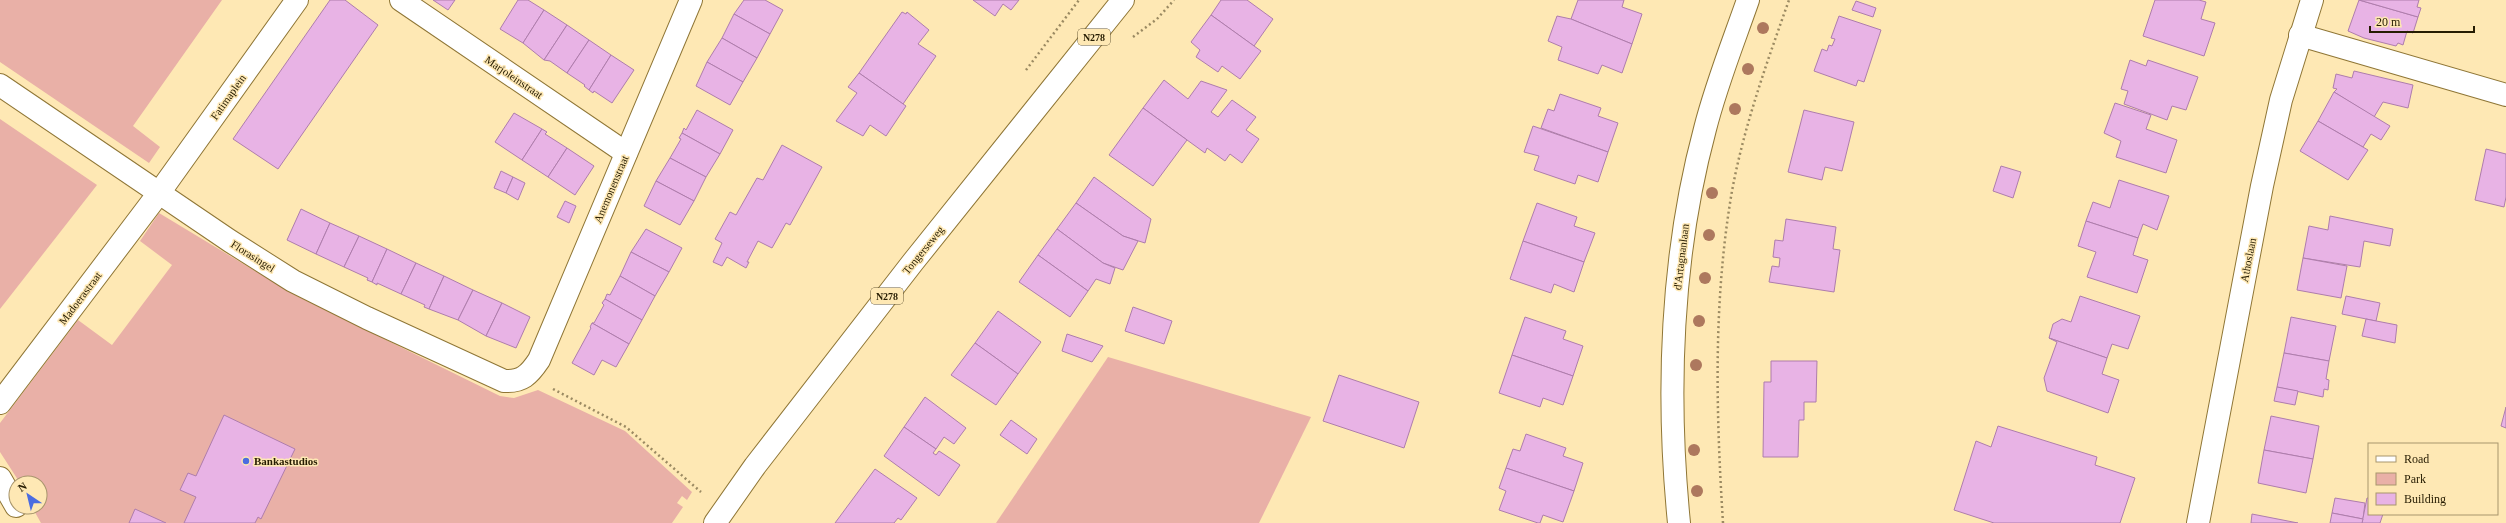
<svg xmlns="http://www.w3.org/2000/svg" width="2506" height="523" font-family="'Times New Roman',serif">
	<rect width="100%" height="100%" fill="#fee8b4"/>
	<g fill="#e9b0a7">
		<path d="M0,0H222L133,126L160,147L149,163L0,62Z"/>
		<path d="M0,119L97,185L0,309Z"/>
		<path d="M159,213L295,295L500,396L514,398L538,390L625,431L692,492L687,500L682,496L677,503L683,507L672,523H41L32,507H40V483H20L0,452V423L78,320L112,345L172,265L140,241Z"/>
		<path d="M1108,357L1311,417L1259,523H996Z"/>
	</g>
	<g fill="#e8b3e5" stroke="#ae7dac">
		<path d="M330,0H345L378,25L278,169L233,139Z"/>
		<path d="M433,0H455L448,10Z"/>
		<path d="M518,0H528L544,10L523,43L500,29Z"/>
		<path d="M744,0H765L783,10L770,34L734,14Z"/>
		<path d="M973,0H1019L1011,10L1003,4L995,16Z"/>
		<path d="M1221,0H1247L1273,19L1254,46L1211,15Z"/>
		<path d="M1578,0H1624L1622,7L1642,14L1632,44L1571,19Z"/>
		<path d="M2155,0H2199L2206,2L2201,19L2215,23L2204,56L2143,36Z"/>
		<path d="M2359,0L2418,17L2413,33L2407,31L2403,45L2398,43L2396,46L2364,38L2348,31Z"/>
		<path d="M2359,0H2419L2417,7L2421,8L2418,17Z"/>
		<path d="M1856,1L1876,8L1873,17L1852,10Z"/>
		<path d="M544,10L567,25L544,60L523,43Z"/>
		<path d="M902,12L906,14L907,12L929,30L918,44L936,56L903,104L859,73Z"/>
		<path d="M734,14L770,34L757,58L722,38Z"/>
		<path d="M1211,15L1261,51L1240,79L1222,66L1218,72L1196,57L1200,50L1191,42Z"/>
		<path d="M1557,16L1571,19L1632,44L1622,73L1602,65L1598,74L1558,60L1562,47L1548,41Z"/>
		<path d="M1839,16L1881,30L1864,82L1858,80L1856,86L1814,71L1822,49L1827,51L1829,45L1832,46L1835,39L1831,38Z"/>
		<path d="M567,25L589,40L567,73L550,61L544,60Z"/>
		<path d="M722,38L757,58L743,82L707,62Z"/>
		<path d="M589,40L611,55L589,90L584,86L585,85L567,73Z"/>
		<path d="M611,55L634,70L612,103L594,91L593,93L589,90Z"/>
		<path d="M2130,60L2146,66L2148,60L2198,77L2186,110L2172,106L2167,120L2124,104L2128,91L2121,89Z"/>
		<path d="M707,62L743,82L730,105L696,86Z"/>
		<path d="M2354,71L2413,85L2408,108L2383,102L2374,117L2334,92L2337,89L2333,88L2336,74L2352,78Z"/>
		<path d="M859,73L906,106L886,136L870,125L863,136L836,121L857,93L848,87Z"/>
		<path d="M1164,80L1188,99L1201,81L1227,90L1211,112L1218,117L1232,100L1256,117L1246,130L1259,139L1242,163L1230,154L1225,161L1207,148L1205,153L1143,108Z"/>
		<path d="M2334,92L2390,126L2381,140L2371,134L2363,147L2318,121Z"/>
		<path d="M1560,94L1601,108L1598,116L1618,123L1608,152L1541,128L1548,109L1554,111Z"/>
		<path d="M2115,103L2151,115L2146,129L2177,140L2166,173L2116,157L2121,141L2104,133Z"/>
		<path d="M1143,108L1187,140L1153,186L1109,155Z"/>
		<path d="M697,110L733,130L720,154L682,133L684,128L686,130Z"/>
		<path d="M1804,110L1854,122L1842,171L1825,167L1822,180L1788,172Z"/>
		<path d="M514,113L542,129L522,160L495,142Z"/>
		<path d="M2318,121L2368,150L2348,180L2300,151Z"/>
		<path d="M1533,126L1608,152L1598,182L1578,175L1575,184L1534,170L1539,156L1524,152Z"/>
		<path d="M542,129L547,132L545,134L567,148L548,177L522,160Z"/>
		<path d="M682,133L720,154L706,177L670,158L681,139L679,138Z"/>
		<path d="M782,145L822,167L790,225L786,223L772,248L758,241L747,262H749L746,268L727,257L722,266L713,262L722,243L715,239L730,212L736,215L757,178L763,180Z"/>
		<path d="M567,148L594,166L575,195L548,177Z"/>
		<path d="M2486,149L2506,154V197L2504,207L2475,200Z"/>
		<path d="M670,158L706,177L694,201L656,181Z"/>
		<path d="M2001,166L2021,172L2013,198L1993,191Z"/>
		<path d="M501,171L513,177L506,193L494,188Z"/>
		<path d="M513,177L525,183L518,200L506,193Z"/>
		<path d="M1094,177L1151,219L1145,243L1123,236L1076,203Z"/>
		<path d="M2119,180L2169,196L2157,230L2143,224L2138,238L2086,221L2093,202L2110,208Z"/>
		<path d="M656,181L694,201L680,225L644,206Z"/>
		<path d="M565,201L576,206L569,223L557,217Z"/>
		<path d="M1076,203L1123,236L1138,241L1123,270L1103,263L1057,229Z"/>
		<path d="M1537,203L1577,217L1574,226L1595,233L1584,262L1523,241Z"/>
		<path d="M301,209L330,223L316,254L287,240Z"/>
		<path d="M2330,216L2393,229L2390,246L2364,241L2360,267L2303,258L2309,226L2328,230Z"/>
		<path d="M1786,219L1836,227L1833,249L1840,250L1834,292L1769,282L1772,266L1779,267L1780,258L1773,257L1775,240L1783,241Z"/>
		<path d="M2086,221L2138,238L2133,255L2148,260L2137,293L2087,277L2096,252L2078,246Z"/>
		<path d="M330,223L359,236L344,267L316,254Z"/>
		<path d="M646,229L682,248L669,272L631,252Z"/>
		<path d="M1057,229L1103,263L1115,268L1110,284L1096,279L1088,291L1038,255Z"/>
		<path d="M359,236L387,249L372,282L367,280L368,278L344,267Z"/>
		<path d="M1523,241L1584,262L1574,292L1554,284L1551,293L1510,279Z"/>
		<path d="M387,249L416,263L401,294L377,283V285L372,282Z"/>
		<path d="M631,252L669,272L655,296L620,276Z"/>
		<path d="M1038,255L1088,291L1070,317L1019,282Z"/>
		<path d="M2303,258L2347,266L2341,298L2297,290Z"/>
		<path d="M416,263L444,276L429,309L424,307L425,305L401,294Z"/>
		<path d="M444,276L473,290L458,320L429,309Z"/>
		<path d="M620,276L655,296L642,320L605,299L607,294L610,295Z"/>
		<path d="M473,290L502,303L486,336L458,320Z"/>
		<path d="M2080,296L2140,316L2128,349L2112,344L2107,358L2049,338L2053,324L2062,319L2071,322Z"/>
		<path d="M2346,296L2380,303L2376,321L2342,314Z"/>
		<path d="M605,299L642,320L629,344L592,323H594L604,305L602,303Z"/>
		<path d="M502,303L530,317L516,348L486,336Z"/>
		<path d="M1133,307L1172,321L1164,344L1125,331Z"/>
		<path d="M998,311L1041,342L1018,374L975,343Z"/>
		<path d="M1525,317L1566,331L1563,339L1583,346L1573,376L1512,355Z"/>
		<path d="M2291,317L2336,326L2329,361L2284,353Z"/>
		<path d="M2366,319L2397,325L2395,343L2362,336Z"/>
		<path d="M592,323L629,344L616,367L602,360L594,375L572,363L591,328L590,327Z"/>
		<path d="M1067,334L1103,346L1092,362L1062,351Z"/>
		<path d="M2049,338L2107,358L2102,374L2119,380L2108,413L2047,391L2044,378L2057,342Z"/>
		<path d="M975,343L1018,374L996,405L951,375Z"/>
		<path d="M2284,353L2329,361L2326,379L2329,380L2328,390L2324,389L2323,397L2277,387Z"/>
		<path d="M1512,355L1573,376L1563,405L1543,398L1540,407L1499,393Z"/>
		<path d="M1771,361H1817L1816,402H1804V420H1799L1798,457H1763L1764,382H1771Z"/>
		<path d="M1339,375L1419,402L1404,448L1323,421Z"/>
		<path d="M2277,387L2298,391L2295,405L2274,401Z"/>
		<path d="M925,397L966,428L954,444L944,437L936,449L904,427Z"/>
		<path d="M2506,407V428L2501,426Z"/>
		<path d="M224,415L295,449L261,519L258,517L255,523H184L196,497L180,490L188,473L196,476Z"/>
		<path d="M2271,416L2319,426L2313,459L2264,450Z"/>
		<path d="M1011,420L1037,439L1027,454L1000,435Z"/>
		<path d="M1998,426L2097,457L2095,465L2135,478L2120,523H1994L1954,510L1976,441L1991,447Z"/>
		<path d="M904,427L936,449L933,453L936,455L939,451L960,465L939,496L884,456Z"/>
		<path d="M1526,434L1566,448L1563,456L1583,463L1574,491L1506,468L1513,449L1520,451Z"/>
		<path d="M2264,450L2313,459L2306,493L2258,483Z"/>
		<path d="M1506,468L1574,491L1563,522L1543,515L1540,523H1538L1499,510L1506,491L1499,488Z"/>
		<path d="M875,469L917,498L901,520L898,518L894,523H835Z"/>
		<path d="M2335,498L2365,503L2363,519L2332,513Z"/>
		<path d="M2367,498H2369V514H2383L2380,523H2362Z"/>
		<path d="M135,509L166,523H129Z"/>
		<path d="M2332,513L2363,519L2362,523H2330Z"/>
		<path d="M2252,514L2298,523H2251Z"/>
	</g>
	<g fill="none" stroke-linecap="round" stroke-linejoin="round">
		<defs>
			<g id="minor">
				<path d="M401,0L626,153"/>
				<path d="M2300,35L2506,95"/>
				<path d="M0,85L230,241L293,281L367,318L504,381C522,382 529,375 539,360L691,0"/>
				<path d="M0,403L159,193L297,0"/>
				<path d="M0,478L16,506"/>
				<path d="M1679,523C1666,393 1671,255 1705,129C1716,85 1733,43 1748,0"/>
				<path d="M2198,523L2262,186L2281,100L2312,0"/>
			</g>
			<path id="major" d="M715,523L755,466L913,262L1123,0"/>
		</defs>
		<use href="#minor" stroke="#8f7636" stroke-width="24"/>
		<use href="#major" stroke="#8f7636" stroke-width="24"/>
		<g stroke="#9b8a62" stroke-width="2.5" stroke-dasharray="2 3" stroke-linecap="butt">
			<path d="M1133,37L1157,19L1174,0"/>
			<path d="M1026,70L1079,0"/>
			<path d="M553,389L626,427L701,492"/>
			<path d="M1723,523C1716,412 1713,301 1732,191C1744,126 1767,62 1789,0"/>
		</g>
		<use href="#minor" stroke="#fff" stroke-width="22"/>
		<use href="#major" stroke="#fff" stroke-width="22"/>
	</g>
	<g fill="#ad785e">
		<circle cx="1763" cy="28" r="6"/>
		<circle cx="1748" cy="69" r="6"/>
		<circle cx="1735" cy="109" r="6"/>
		<circle cx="1712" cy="193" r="6"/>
		<circle cx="1709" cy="235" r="6"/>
		<circle cx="1705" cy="278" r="6"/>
		<circle cx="1699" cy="321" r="6"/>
		<circle cx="1696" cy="365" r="6"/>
		<circle cx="1694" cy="450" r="6"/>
		<circle cx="1697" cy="491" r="6"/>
	</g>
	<circle fill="#4b6ce0" stroke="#fee8b4" stroke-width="1.5" cx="246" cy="461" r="4"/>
	<g text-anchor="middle" stroke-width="3" stroke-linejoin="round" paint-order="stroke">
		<g fill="#fee8b4" stroke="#675937" stroke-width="1">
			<rect x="1078" y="29" width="32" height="16" rx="3"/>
			<rect x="871" y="288" width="32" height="16" rx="3"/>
		</g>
		<g font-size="10" font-weight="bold" fill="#261c02">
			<text x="1094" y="41">N278</text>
			<text x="887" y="300">N278</text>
		</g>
		<g font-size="11" fill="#261c02" stroke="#fee8b4">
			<text transform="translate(514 77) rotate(34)" y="4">Marjoleinstraat</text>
			<text transform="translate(228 97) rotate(-55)" y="4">Fatimaplein</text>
			<text transform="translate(611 189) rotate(-67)" y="4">Anemonenstraat</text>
			<text transform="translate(923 250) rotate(-51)" y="4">Tongerseweg</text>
			<text transform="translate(253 256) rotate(32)" y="4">Florasingel</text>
			<text transform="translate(1681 257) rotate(-83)" y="4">d'Artagnanlaan</text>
			<text transform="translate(2248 260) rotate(-79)" y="4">Athoslaan</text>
			<text transform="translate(80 298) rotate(-53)" y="4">Madoerastraat</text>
		</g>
		<g font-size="11" font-weight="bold" fill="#261c02" stroke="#fee8b4" text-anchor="start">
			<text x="254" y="465">Bankastudios</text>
		</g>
	</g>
	<rect x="2368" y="443" width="130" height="72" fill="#fee8b4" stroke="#a8966d"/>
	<rect x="2376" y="456" width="20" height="6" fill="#ffffff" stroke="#a8966d"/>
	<text x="2404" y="463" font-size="12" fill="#261c02">Road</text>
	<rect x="2376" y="473" width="20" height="12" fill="#e9b0a7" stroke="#a8966d"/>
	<text x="2404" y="483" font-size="12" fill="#261c02">Park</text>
	<rect x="2376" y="493" width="20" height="12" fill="#e8b3e5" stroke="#a8966d"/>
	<text x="2404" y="503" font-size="12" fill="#261c02">Building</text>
	<g transform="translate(28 495) rotate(325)"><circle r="19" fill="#fee8b4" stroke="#a8966d"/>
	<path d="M0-3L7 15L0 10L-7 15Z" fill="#4b6ce0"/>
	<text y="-6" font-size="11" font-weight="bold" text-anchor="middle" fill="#261c02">N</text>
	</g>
	<path d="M2370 26v6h104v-6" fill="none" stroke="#261c02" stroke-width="2"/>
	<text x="2376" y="26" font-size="12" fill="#261c02" stroke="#fee8b4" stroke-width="3" paint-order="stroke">20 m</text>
</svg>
